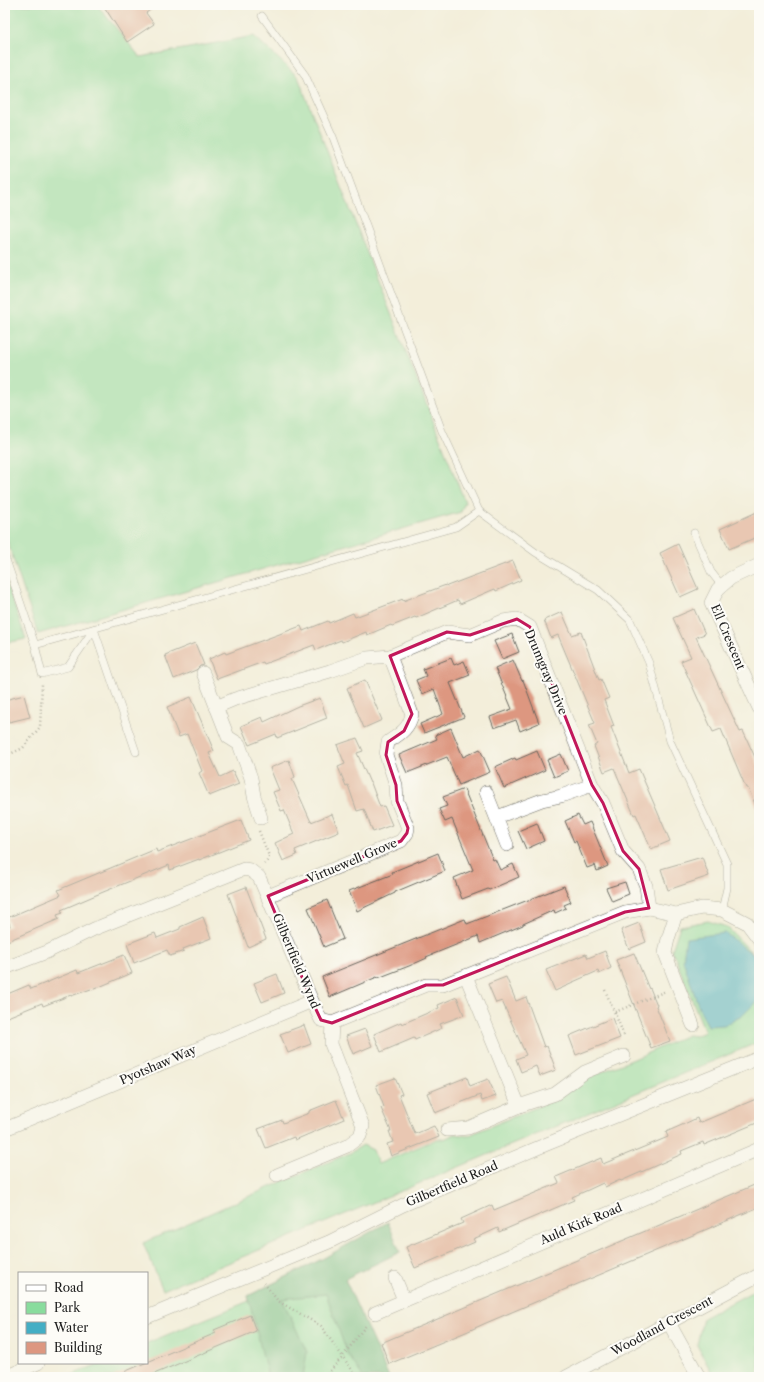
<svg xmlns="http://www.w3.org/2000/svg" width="764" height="1382" font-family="'Libre Caslon Text',serif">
	<rect width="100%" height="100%" fill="#fdfcf7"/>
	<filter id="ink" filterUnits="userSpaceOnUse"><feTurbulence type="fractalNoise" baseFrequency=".025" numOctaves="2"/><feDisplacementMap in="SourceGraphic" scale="8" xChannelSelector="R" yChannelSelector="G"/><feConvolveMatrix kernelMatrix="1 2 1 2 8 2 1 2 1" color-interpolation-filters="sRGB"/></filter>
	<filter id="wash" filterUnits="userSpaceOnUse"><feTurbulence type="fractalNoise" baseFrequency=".012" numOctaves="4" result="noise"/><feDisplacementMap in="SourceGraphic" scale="16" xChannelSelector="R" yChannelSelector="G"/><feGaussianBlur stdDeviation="0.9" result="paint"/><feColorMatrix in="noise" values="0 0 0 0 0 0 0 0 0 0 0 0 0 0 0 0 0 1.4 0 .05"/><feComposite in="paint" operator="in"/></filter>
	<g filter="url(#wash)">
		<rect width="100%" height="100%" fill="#f3eeda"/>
		<g fill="#89dc9d" stroke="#527c5c">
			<path d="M5,5H97L140,57L254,36L298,77L465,502L461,512L38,634L5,534Z"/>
			<path d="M5,579L26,639L5,643Z"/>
			<path d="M708,921L727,927L759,960V1042L163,1290L143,1243L279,1183L350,1153L363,1145L373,1150L378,1164L437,1139H444L455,1134L467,1136L554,1100L579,1081L634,1059L688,1035L695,1036L705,1032L672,950L680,926Z"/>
			<path d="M322,1259L381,1377H67L101,1363H147V1343L249,1301L248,1296Z"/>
			<path d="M759,1288V1377H714L697,1345L703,1318Z"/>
		</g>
		<path fill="#6ebc84" stroke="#456c50" d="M388,1222L400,1252L345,1279L389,1377H363L347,1353L326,1294L282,1299L307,1352L303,1377H268L248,1296L322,1259Z"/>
		<path fill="#44aec4" stroke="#306570" d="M725,933L755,956L759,962V999L742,1016L724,1025L708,1026L699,1008L683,960L686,938Z"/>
		<g id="blocks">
			<g fill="#dd9780">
				<path d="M103,5H157L146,13L154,24L127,42Z"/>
				<path d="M759,511V536L729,549L720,529Z"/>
				<path d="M678,544L698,589L680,597L660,553Z"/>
				<path d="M513,561L521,580L496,591L495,589L490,591L460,604L458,600L416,618L415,617L392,626L391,625L367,635L366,632L342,642L341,640L316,650L314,645L264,664L263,662L217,679L209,659L225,652L226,654L301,626L303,631L328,621L329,623L353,613L355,617L403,599V601L446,585L447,586Z"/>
				<path d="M694,609L705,634L696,637L740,732L743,731L759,766V813L748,788H746L721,729L713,732L681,661L691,657L673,618Z"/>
				<path d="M562,612L572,635L581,632L599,680L601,679L609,698L604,700L614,726L611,727L629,773L639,769L670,841L651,849L636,814L634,815L614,768L604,772L594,746L597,744L589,725L595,723L558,635L551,638L544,620Z"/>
				<path d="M512,634L519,652L502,659L494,641Z"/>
				<path d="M195,643L204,665L200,666L196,670L174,679L165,655Z"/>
				<path d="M451,658L454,665L464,661L470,675L450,683L464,717L424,733L420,724L443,714L434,689L422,694L416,680L426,676L423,669Z"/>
				<path d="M513,660L522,681L523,680L539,723L520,731L516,720L494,728L490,717L512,709L495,668Z"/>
				<path d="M365,680L382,720L364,728L347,688Z"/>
				<path d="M24,695L30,717L9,722L5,708V700Z"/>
				<path d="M191,697L214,751L209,753L220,777L233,771L239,784L209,796L199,773L202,771L187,734L179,737L167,707Z"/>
				<path d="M320,698L327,718L277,738L276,734L249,745L241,726L262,717L264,722L298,706Z"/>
				<path d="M451,728L463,757L480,749L490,772L459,785L447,757L407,773L399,755L437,739L435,735Z"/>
				<path d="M357,738L363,751L357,753L370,783H371L380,807L384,806L392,825L373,832L364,809L357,811L348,785L346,786L338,767L345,764L337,745Z"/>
				<path d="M537,751L545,770L504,788L495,767L515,758L516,760Z"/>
				<path d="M561,754L568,771L554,777L547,760Z"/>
				<path d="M289,760L295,777L292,779L311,822L332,814L339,832L295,850L297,855L283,861L275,843L294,834L284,810L281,811L273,792L279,790L270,768Z"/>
				<path d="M464,789L493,860L495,859L500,870L513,864L519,877L489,890L488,889L462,899L454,878L473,870L452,819L445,822L439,809L447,806L443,797Z"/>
				<path d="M578,815L583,825L590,822L608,866L597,871L595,865L587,868L576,841L574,842L565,821Z"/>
				<path d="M241,820L249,840L199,860V859L170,870L169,865L96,895L61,910L63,913L57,915L59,919L5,942V928L10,926L7,918L61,895L58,890L156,849L157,852Z"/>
				<path d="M537,823L544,841L526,849L518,831Z"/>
				<path d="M438,853L445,871L395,892V893L357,911L349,891L393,874L392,872Z"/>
				<path d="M702,857L709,876L668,890L661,869Z"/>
				<path d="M625,882L629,894L612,901L606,888Z"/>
				<path d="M564,886L571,902L564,905L566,908L555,913L554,910L523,924V925L480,943L478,936L426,957L427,958L409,966L378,978L377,977L330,997L322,977L465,919L467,924Z"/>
				<path d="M246,887L266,939L248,947L228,894Z"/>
				<path d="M327,900L343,939L324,947L308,908Z"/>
				<path d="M203,917L211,938L183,949L184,951L170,956L167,950L134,963L127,944L155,933L157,938L180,929V927Z"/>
				<path d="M639,923L646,942L629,949L621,930Z"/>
				<path d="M605,951L611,968L599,974L598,971L573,982V983L555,991L546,970L586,954L588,958Z"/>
				<path d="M634,953L649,989L650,988L657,1005L656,1006L670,1041L651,1048L616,960Z"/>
				<path d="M124,955L132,973L92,990L91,989L71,996V995L43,1006L42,1003L5,1018V995L29,985L31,989L77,970L78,973Z"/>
				<path d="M277,974L284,993L262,1002L254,983Z"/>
				<path d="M506,977L516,1001L526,997L544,1047L547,1046L556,1070L540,1076L536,1066L521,1072L516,1059L526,1055L502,1001L496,1003L488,984Z"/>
				<path d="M457,997L464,1015L440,1024L442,1028L415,1040L414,1038L381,1052L374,1034L401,1022L402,1024L439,1008L438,1005Z"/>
				<path d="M612,1018L620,1038L576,1055L569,1036Z"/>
				<path d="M304,1025L311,1044L288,1053L280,1034Z"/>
				<path d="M365,1029L372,1046L353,1054L346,1036Z"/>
				<path d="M467,1077L470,1086L488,1079L496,1096L482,1101L480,1095L435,1113L427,1093Z"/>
				<path d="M395,1078L402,1094L399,1095L415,1134L434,1126L439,1137L391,1156L387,1144L393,1142L389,1131H391L381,1108L384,1107L376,1085Z"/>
				<path d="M756,1099L759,1106V1122L704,1145L703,1142L681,1151L682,1154L621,1181L620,1180L605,1187L603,1183L588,1190L572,1197L574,1200L499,1232L498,1228L485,1234L473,1239L475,1242L415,1268L406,1247L463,1223L461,1219L492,1205L494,1210L559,1183L556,1177L601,1158L603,1164L668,1137L666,1132L682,1125L697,1118L699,1123Z"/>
				<path d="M336,1100L344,1119L295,1140L294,1137L266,1148L258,1129L282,1120L283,1123L309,1113V1111Z"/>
				<path d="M759,1183V1207L486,1323L466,1332L389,1364L381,1343Z"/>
				<path d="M250,1315L256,1331L147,1377H112L216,1333L214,1330Z"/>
			</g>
		</g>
	</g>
	<g filter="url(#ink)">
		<use href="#blocks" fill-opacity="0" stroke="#67665e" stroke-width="1"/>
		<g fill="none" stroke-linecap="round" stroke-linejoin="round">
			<defs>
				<g id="service">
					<path d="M262,16L305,75L333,137L442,431L479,511L535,552L598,590L630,620L649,663L670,741L727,864V888L722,910"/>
					<path d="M694,533L711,572L722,586"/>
					<path d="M5,557L35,645L456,527L479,511"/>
					<path d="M35,645L42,674L68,667L94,629L136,752"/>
				</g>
				<g id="minor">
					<path d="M759,565L731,578L718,589L711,603L759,708"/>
					<path d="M203,673L228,737L239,744L251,778L254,796L261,818"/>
					<path d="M216,707L235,699L330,671L367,658L390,656L447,632L470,635L503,621L517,619L530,627L592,785L603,803L623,851L639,869L646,886L649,908"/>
					<path d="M486,792L507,845"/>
					<path d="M497,817L542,800L561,796L592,785"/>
					<path d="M268,896L401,841L407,833L408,828L397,801L396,785L386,755L388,742C400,734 409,729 412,714L390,656"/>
					<path d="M676,914L668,939L665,953L693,1025"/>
					<path d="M5,968L47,952L94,929L244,869L250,870L259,877L312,1001L321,1020L332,1023L426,985H443L625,912L649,908L676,914L702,908L722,910L747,923L759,939"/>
					<path d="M466,976L519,1106"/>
					<path d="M5,1129L312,1001"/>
					<path d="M447,1130L468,1128L519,1106L555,1094L585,1072L624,1056"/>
					<path d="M277,1175L347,1146L360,1136L363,1126L331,1044L332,1023"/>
					<path d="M395,1278L404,1300"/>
					<path d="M375,1313L759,1149"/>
					<path d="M147,1317L329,1242L403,1205L547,1144L759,1058"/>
					<path d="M669,1323L699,1377"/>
					<path d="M5,1377L38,1363"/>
					<path d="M566,1377L759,1275"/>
				</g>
			</defs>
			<use href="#service" stroke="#67665e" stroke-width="8"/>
			<use href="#minor" stroke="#67665e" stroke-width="14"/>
			<g stroke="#67665e" stroke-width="2.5" stroke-dasharray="1 3" stroke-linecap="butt">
				<path d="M5,755H8L23,748L40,727L42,684"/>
				<path d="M259,831L269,856L267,861L264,864"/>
				<path d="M605,990L624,1035"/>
				<path d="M615,1012L666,991"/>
				<path d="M264,1283L278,1301L321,1326L357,1377"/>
				<path d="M325,1377L343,1356L367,1324"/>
			</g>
			<use href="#service" stroke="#fff" stroke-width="7"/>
			<use href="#minor" stroke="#fff" stroke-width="13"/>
		</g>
	</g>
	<path d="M0 0H764V1382H0ZM517,619L530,627L592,785L603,803L623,851L639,869L649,908L625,912L443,985H426L332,1023L321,1020L312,1001L268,896L401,841L407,833L408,828L397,801L396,785L386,755L388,742L404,731L412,714L390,656L447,632L470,635Z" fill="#f3eeda" fill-opacity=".55" fill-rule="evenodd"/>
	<path fill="none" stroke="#c2185b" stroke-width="3" stroke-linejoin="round" d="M517,619L530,627L592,785L603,803L623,851L639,869L649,908L625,912L443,985H426L332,1023L321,1020L312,1001L268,896L401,841L407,833L408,828L397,801L396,785L386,755L388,742L404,731L412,714L390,656L447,632L470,635Z"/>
	<g text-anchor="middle" stroke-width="4" stroke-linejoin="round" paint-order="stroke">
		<g font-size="12" fill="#1c1c1c" stroke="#fdfcf7">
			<text transform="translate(728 637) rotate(67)" y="4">Ell Crescent</text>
			<text transform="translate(546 672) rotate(67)" y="4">Drumgray Drive</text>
			<text transform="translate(352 861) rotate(-23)" y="4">Virtuewell Grove</text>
			<text transform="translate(296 961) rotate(67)" y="4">Gilbertfield Wynd</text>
			<text transform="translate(158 1065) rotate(-23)" y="4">Pyotshaw Way</text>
			<text transform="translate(452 1184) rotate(-23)" y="4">Gilbertfield Road</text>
			<text transform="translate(581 1224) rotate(-23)" y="4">Auld Kirk Road</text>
			<text transform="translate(662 1326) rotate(-28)" y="4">Woodland Crescent</text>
		</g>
	</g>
	<rect width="764" height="1382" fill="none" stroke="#fdfcf7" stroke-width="20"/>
	<rect x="18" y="1272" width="130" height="92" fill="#fdfcf7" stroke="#a3a29f"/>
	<rect x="26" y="1285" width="20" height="6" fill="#ffffff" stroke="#a3a29f"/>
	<text x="54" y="1292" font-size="12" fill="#1c1c1c">Road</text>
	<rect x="26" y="1302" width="20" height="12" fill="#89dc9d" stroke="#a3a29f"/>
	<text x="54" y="1312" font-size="12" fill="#1c1c1c">Park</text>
	<rect x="26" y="1322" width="20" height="12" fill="#44aec4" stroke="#a3a29f"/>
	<text x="54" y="1332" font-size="12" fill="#1c1c1c">Water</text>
	<rect x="26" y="1342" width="20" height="12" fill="#dd9780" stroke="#a3a29f"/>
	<text x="54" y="1352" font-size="12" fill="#1c1c1c">Building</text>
</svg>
